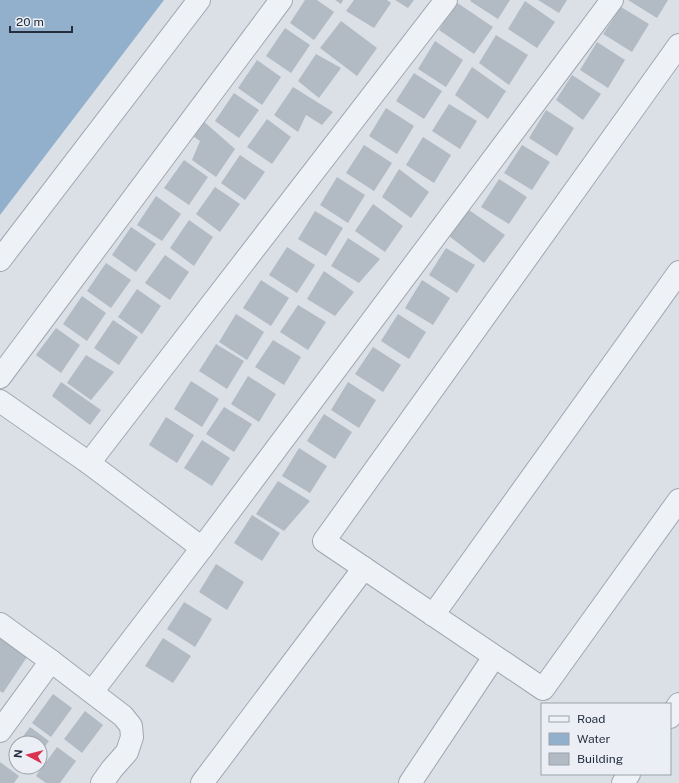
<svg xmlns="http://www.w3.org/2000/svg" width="679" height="783" font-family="'Public Sans',sans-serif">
	<rect width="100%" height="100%" fill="#dbe0e7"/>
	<path fill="#92b0cb" d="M0,0H164L0,215Z"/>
	<g fill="#b2bac4">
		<path d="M305,0H317L334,12L314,40L290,23Z"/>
		<path d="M335,0H343L341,4Z"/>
		<path d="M354,0H387L391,3L374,28L346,11Z"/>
		<path d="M395,0H414L408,8Z"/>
		<path d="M471,0H510L498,19L470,1Z"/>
		<path d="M538,0H567L559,13Z"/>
		<path d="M628,0H668L657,18Z"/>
		<path d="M525,1L555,22L537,48L508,29Z"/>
		<path d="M456,2L493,27L474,54L439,30Z"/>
		<path d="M621,7L649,24L632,52L603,34Z"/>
		<path d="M341,21L377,48L357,76L320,48Z"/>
		<path d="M285,28L310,45L291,73L266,56Z"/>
		<path d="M496,35L528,55L509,85L479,63Z"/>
		<path d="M435,41L463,60L446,87L418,69Z"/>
		<path d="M597,42L625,60L608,88L580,70Z"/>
		<path d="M316,54L341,68L319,98L298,81Z"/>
		<path d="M257,60L281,77L262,105L238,88Z"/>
		<path d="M472,67L506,91L488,119L455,95Z"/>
		<path d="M414,73L442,91L424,119L396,101Z"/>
		<path d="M572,75L601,94L583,120L556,100Z"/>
		<path d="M293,87L333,112L322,125L306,115L298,132L274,115Z"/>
		<path d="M234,93L259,110L239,138L215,121Z"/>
		<path d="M449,104L477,121L460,149L432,131Z"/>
		<path d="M386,108L414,126L397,154L369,136Z"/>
		<path d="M546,110L574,128L557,156L529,138Z"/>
		<path d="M201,119L235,149L216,177L192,160L200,141L187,132Z"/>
		<path d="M267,119L291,137L272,164L247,147Z"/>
		<path d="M423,137L451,155L434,183L406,165Z"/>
		<path d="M364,145L392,163L374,191L346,173Z"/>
		<path d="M522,145L550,162L532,190L504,173Z"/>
		<path d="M240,155L265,172L245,200L221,183Z"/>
		<path d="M184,160L208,177L189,205L164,188Z"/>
		<path d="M399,169L429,192L411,218L382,197Z"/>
		<path d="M337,177L365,195L348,223L320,205Z"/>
		<path d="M499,179L527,197L509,224L481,207Z"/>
		<path d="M215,187L240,204L220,232L196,214Z"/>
		<path d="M156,196L181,214L162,241L137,225Z"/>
		<path d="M373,204L403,226L385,252L355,231Z"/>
		<path d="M469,210L505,235L484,263L449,236Z"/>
		<path d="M315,211L343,228L326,256L298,239Z"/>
		<path d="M189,220L213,237L194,266L170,248Z"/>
		<path d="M131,227L156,244L136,272L112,255Z"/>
		<path d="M348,238L380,259L359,283L331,266Z"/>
		<path d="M287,247L315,265L297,293L269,275Z"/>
		<path d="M446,248L475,265L457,293L429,275Z"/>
		<path d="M165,255L189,272L170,300L145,283Z"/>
		<path d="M106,263L131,280L111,308L87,291Z"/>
		<path d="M324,271L354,292L335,316L307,299Z"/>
		<path d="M261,280L289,298L271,326L243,308Z"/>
		<path d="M422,280L450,298L433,325L405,308Z"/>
		<path d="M137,289L161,306L142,334L118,317Z"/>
		<path d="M82,296L106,313L87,341L63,324Z"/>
		<path d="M298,305L326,322L308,350L280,332Z"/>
		<path d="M236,314L264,332L247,360L219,342Z"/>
		<path d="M398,314L426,332L409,359L381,341Z"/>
		<path d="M113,320L138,337L119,365L94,348Z"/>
		<path d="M56,328L80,345L61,373L36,355Z"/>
		<path d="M273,340L301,357L284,385L255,367Z"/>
		<path d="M216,344L244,361L227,389L199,371Z"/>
		<path d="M373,347L401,365L383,392L355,374Z"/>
		<path d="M86,355L114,372L91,400L67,383Z"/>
		<path d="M248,376L276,394L259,422L231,404Z"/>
		<path d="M191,381L219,399L202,427L174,409Z"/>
		<path d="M61,382L101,410L90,425L52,396Z"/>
		<path d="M348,382L376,400L359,428L331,410Z"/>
		<path d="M224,407L252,424L234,452L206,434Z"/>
		<path d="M324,414L352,432L335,459L307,441Z"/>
		<path d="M166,417L194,435L177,463L149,445Z"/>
		<path d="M202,440L230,458L212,486L184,468Z"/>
		<path d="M299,448L327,466L310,493L282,476Z"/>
		<path d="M278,481L310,501L284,531L256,514Z"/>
		<path d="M252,515L280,533L262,561L234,543Z"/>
		<path d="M216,564L244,582L227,610L199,592Z"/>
		<path d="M184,602L212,619L195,647L167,629Z"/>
		<path d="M0,636L29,654L3,693L0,691Z"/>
		<path d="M163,638L191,656L173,683L145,666Z"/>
		<path d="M53,694L72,708L51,737L32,723Z"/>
		<path d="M85,711L103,725L82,753L64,739Z"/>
		<path d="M30,727L49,741L40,753V743H18Z"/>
		<path d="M16,746V761L9,756Z"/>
		<path d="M57,747L76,761L60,783H46L36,776Z"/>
		<path d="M0,762L19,776L14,783H0Z"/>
	</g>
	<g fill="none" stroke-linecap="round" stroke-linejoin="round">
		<defs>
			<g id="minor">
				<path d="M679,45L324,541L543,689L679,500"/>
				<path d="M0,260L199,0"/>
				<path d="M0,377L281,0"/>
				<path d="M0,401L89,463L202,548"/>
				<path d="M89,463L446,0"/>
				<path d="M433,615L679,272"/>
				<path d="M0,624L51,661L123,716L131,726L132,737L127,752L112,769L102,783"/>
				<path d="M92,692L202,548L612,0"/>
				<path d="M670,717L679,704"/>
				<path d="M0,731L51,661"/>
				<path d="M202,783L364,568"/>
				<path d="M410,783L494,657"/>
				<path d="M623,783L629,774"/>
			</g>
		</defs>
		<use href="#minor" stroke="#a0a7b1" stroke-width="24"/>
		<use href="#minor" stroke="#eef1f5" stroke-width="22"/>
	</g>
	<rect x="541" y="703" width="130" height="72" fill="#ebeff5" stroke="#9ba2ac"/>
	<rect x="549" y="716" width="20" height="6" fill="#eef1f5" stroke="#9ba2ac"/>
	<text x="577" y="723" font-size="12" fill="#242e3f">Road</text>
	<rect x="549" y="733" width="20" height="12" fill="#92b0cb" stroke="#9ba2ac"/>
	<text x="577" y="743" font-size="12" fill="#242e3f">Water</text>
	<rect x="549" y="753" width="20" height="12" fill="#b2bac4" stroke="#9ba2ac"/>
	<text x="577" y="763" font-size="12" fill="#242e3f">Building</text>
	<g transform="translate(28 755) rotate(277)"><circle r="19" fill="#ebeff5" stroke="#9ba2ac"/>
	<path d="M0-3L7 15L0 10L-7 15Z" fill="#da3351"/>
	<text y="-6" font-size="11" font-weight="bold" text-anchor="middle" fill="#242e3f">N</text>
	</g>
	<path d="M10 26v6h62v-6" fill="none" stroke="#242e3f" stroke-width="2"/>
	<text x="16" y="26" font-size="12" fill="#242e3f" stroke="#ebeff5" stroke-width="3" paint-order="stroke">20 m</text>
</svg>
